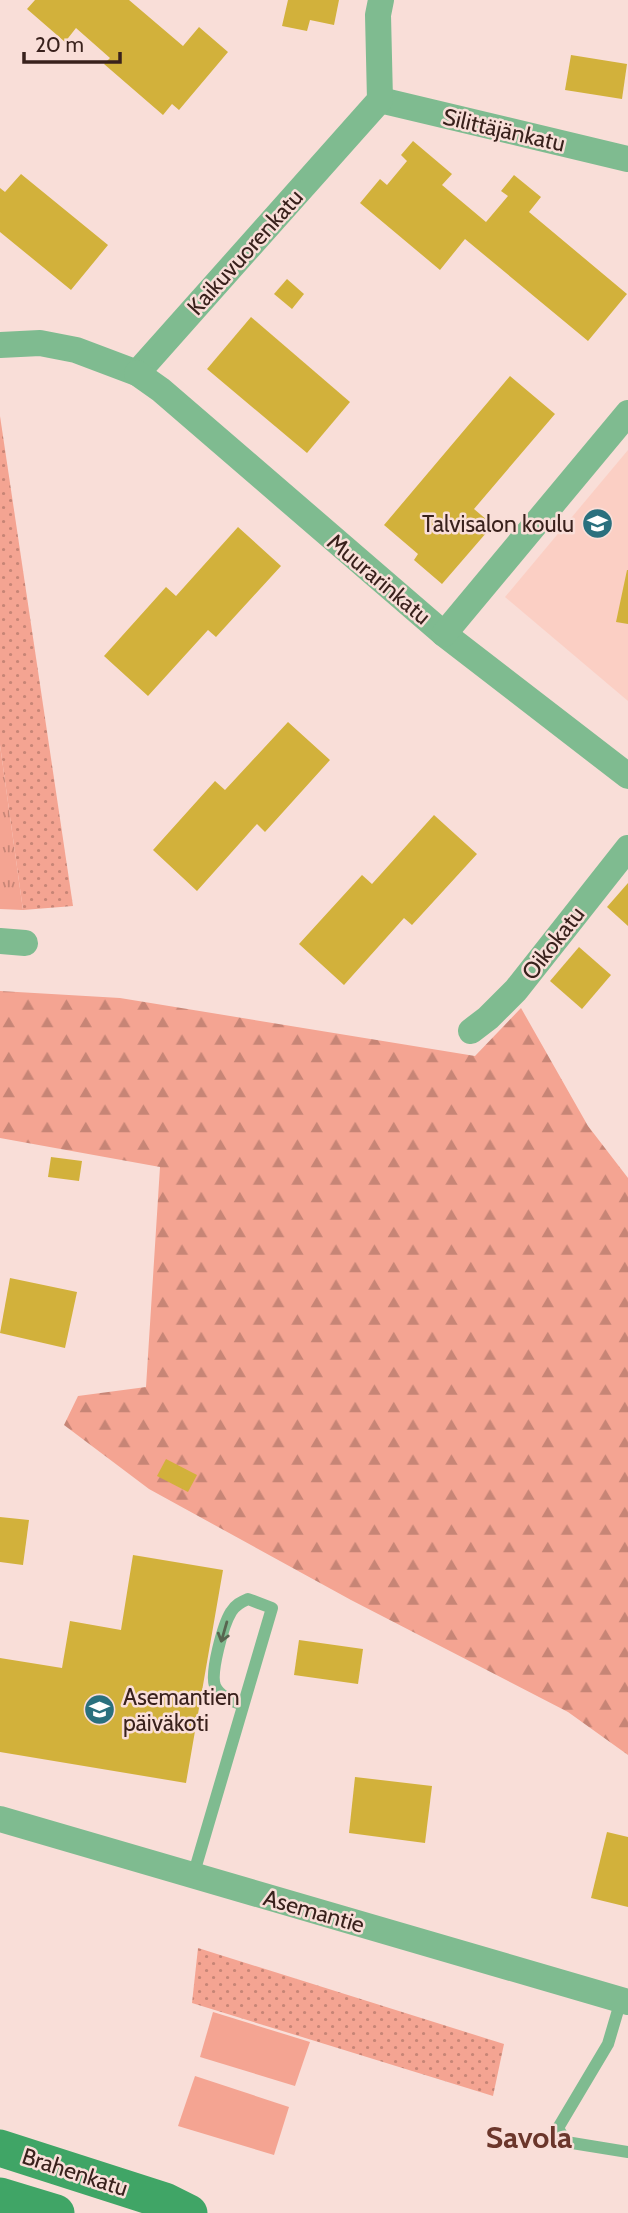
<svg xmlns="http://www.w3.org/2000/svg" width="628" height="2213" font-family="Cabin,sans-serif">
	<defs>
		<pattern id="grass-dots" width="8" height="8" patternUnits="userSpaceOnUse" patternTransform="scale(1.75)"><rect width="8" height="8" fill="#f4a492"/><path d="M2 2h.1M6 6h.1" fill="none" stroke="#c78576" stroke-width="1.8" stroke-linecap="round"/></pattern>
		<pattern id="forest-firs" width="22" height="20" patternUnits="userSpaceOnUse" patternTransform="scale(1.75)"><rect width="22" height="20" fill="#f4a492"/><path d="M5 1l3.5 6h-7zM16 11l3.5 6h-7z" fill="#c78576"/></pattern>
		<pattern id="park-tufts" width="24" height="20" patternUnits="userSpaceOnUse" patternTransform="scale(1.75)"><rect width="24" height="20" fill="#f4a492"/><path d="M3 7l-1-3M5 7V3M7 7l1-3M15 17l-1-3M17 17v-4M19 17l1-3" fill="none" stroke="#c78576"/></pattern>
	</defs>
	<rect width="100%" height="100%" fill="#f9ded8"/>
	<path fill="#fbcfc4" d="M628,450V701L505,597Z"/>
	<g fill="url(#grass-dots)">
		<path d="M0,416L73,906L23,910L0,745Z"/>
		<path d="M198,1948L504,2044L493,2096L192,2003Z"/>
	</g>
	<path fill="url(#forest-firs)" d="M0,991L120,998L475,1056L521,1008L588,1126L628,1178V1755L568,1712L351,1600L149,1489L64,1425L78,1396L146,1387L160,1167L0,1138Z"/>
	<path fill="url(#park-tufts)" d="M0,745L23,910L0,909Z"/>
	<g fill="#f4a492">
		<path d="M213,2012L310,2042L295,2086L200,2057Z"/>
		<path d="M195,2076L289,2107L274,2155L178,2126Z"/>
	</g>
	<g fill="#d2b13b">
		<path d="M35,0H129L183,46L199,27L228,52L179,110L172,104L163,115L104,64L110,58L76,28L65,42L27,9Z"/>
		<path d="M288,0H339L334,25L310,20L307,31L282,26Z"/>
		<path d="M571,55L627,64L622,99L565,90Z"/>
		<path d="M413,141L452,174L442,185L486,222L508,196L501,191L514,175L541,197L529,212L627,294L588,341L465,239L440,270L360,203L380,179L387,185L407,161L401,155Z"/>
		<path d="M21,174L108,245L71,290L0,232V188L5,192Z"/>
		<path d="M287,279L304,294L292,309L274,294Z"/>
		<path d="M251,317L350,402L307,453L207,369Z"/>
		<path d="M510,376L555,414L474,509L493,525L442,584L414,560L418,554L384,525Z"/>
		<path d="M238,527L281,566L216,637L208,630L148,696L104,656L166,587L176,596Z"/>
		<path d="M627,570H628V624L616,622Z"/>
		<path d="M288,722L330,760L265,832L257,824L197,891L153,850L215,781L225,790Z"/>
		<path d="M434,815L477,854L412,925L404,918L344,985L299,944L362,875L372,884Z"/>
		<path d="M628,883V926L607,907Z"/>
		<path d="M579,947L611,975L582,1009L550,981Z"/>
		<path d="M51,1157L82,1161L79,1181L48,1177Z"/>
		<path d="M10,1278L77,1292L65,1348L0,1333Z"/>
		<path d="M166,1459L197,1475L188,1492L157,1476Z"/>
		<path d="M0,1517L29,1520L23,1565L0,1562Z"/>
		<path d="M133,1555L223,1570L186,1783L0,1752V1658L62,1668L70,1621L121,1630Z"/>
		<path d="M299,1640L363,1649L358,1684L294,1675Z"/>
		<path d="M355,1777L432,1786L425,1843L349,1833Z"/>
		<path d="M607,1832L628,1837V1907L591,1898Z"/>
	</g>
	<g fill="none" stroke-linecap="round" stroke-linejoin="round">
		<g stroke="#7fbb90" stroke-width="12">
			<path d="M193,1876L272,1608L248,1599C241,1602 235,1605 231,1612C223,1625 210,1673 215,1686C220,1697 233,1701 242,1705"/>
			<path d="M621,2000L608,2044L558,2128L566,2142L628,2152"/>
		</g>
		<g stroke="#7fbb90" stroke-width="26">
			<path d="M380,100L628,159"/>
			<path d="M0,345L40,343L76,350L137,373L380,100L378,15L381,0"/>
			<path d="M137,373L161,390L444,634L628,776"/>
			<path d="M444,634L628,413"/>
			<path d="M0,941L25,943"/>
			<path d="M471,1031L488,1018L516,990L628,848"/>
			<path d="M0,1819L628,2002"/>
		</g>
		<g stroke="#40a566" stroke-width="37">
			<path d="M0,2148L165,2201L189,2213"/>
			<path d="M0,2196L56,2213"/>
		</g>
	</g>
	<defs><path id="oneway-shaft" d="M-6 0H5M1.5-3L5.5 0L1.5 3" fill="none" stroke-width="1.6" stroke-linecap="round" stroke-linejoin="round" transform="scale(1.75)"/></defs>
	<use stroke="#586650" href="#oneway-shaft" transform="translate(224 1632) rotate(106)"/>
	<defs>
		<symbol id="school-disc" viewBox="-11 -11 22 22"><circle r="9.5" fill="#2a707e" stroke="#f9ded8"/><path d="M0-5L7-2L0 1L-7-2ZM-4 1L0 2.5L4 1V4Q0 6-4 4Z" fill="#fff"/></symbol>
	</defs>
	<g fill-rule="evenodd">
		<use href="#school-disc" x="580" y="506" width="35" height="35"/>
		<use href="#school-disc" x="82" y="1692" width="35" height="35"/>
	</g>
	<g text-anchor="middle" stroke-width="5" stroke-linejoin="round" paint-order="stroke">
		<g font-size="23" fill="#39211c" stroke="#f9ded8">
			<text transform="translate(504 130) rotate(13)" y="8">Silittäjänkatu</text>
			<text transform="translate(245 252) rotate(-48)" y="8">Kaikuvuorenkatu</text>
			<text transform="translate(379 579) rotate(40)" y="8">Muurarinkatu</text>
			<text transform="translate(553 943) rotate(-52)" y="8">Oikokatu</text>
			<text transform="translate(314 1911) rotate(16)" y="8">Asemantie</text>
			<text transform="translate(75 2172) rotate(18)" y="8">Brahenkatu</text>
		</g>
		<g font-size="23" fill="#39211c" stroke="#f9ded8" text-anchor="end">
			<text x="574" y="532">Talvisalon koulu</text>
			<text x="123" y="1705" text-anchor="start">Asemantien<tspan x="123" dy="26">päiväkoti</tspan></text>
		</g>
		<g font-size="30" font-weight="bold" fill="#6b362b" stroke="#f9ded8">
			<text x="529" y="2148">Savola</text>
		</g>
	</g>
	<path d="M24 52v10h96v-10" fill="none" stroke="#39211c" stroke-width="3.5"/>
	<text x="35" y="52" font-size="21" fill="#39211c" stroke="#f9ded8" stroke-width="5" paint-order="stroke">20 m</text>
</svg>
